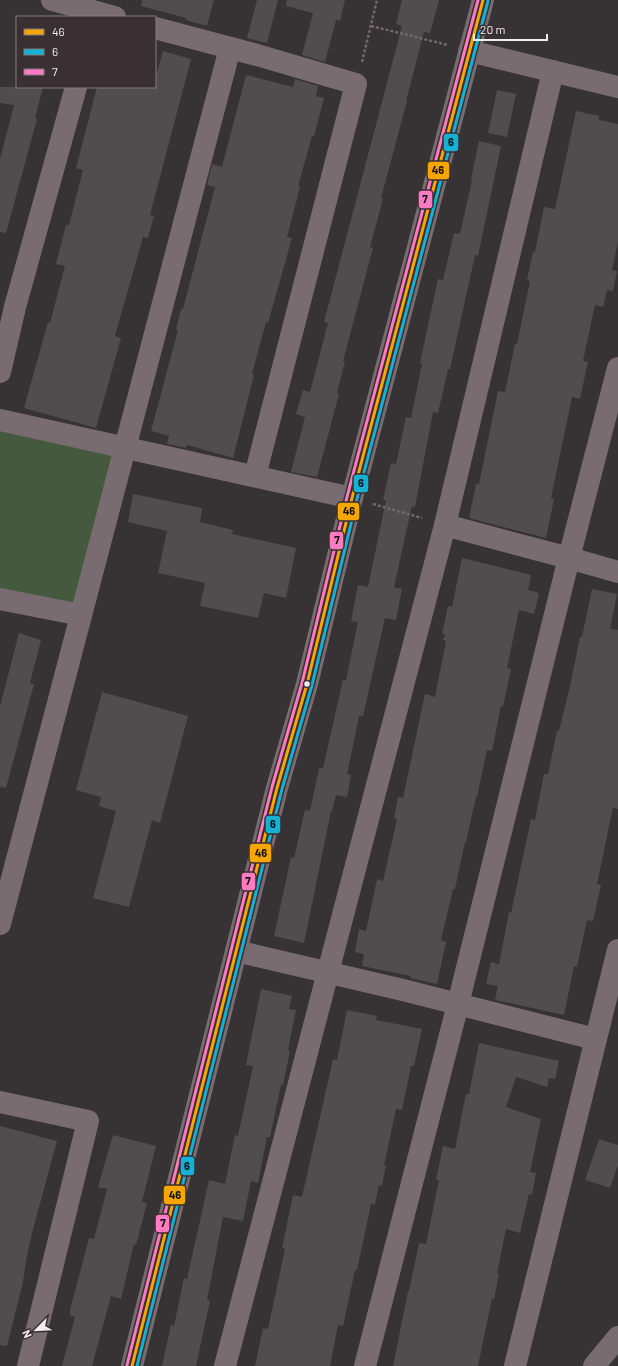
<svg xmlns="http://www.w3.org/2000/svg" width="618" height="1366" font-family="Barlow,sans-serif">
	<rect width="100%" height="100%" fill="#373234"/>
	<path fill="#45593f" d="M0,420L125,448L81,615L0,599Z"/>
	<g fill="#514c4e">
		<path d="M142,0H214L207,26L186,20V18L141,6Z"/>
		<path d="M257,0H278L267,43L247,38Z"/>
		<path d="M287,0H345L340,21L336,20L325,62L302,55L313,13L286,6Z"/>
		<path d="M402,0H439L430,33L424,32L406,101H407L381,198L383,199L370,247L373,248L343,361H345L337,393L339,394L317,477L291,472L305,417L296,414L303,390L310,392L328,323L324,322L402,26L396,24Z"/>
		<path d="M163,51L191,59L150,215L154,216L148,238L143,237L115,336L121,338L96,428L24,408L48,322L50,323L65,266L56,264L66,225H69L83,170L76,168L97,87H155V79Z"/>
		<path d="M246,75L293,87L295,79L318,86L316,96L324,98L314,136H312L298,186L300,187L287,237L292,238L268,323L266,322L252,374L254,375L233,458L187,445L186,448L167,444L169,436L151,431L178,330L176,329L181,309H183L215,187L207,185L212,164L222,167Z"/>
		<path d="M0,87H43L35,118L37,119L6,233L0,232V159L14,105L0,103Z"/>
		<path d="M497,90L516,94L507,137L488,133Z"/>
		<path d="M576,111L599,116V120L618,124V242L612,270L617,271L613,291L607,290L603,307L595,305L583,361L588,362L580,399L572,397L551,498L554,499L546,538L469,518L476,484H479L498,391L505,392L515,344H517L530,281L527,280L533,252H535L544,207L555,209Z"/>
		<path d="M479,141L501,146L478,256L475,255L450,369H448L438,413L433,412L415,507L412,506L394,587L402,589L396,620L385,618L363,716H359L353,746L347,774L351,775L347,797L336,795L332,811H331L304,943L274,936L291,857L294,858L305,810L310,811L319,768H323L343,680H346L358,622L351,621L358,585L368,587L386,500H383L391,463L396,464L406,417L411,418L422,364L420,363L438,279L443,280L454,233L460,234L472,180L471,179Z"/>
		<path d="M133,494L202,508L200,522L233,530L232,534L296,548L286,598L264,593L258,618L200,606L205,583L158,573L167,531L128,522Z"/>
		<path d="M462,558L531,575L528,590L539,593L534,614L519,610L507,668L511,669L503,707L501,706L492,751L487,750L477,797H476L466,842H465L455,889H453L441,940L446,942L437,984L410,978L411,976L362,966L364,954L355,952L359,929L366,931L377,879L383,881L397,819L394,818L398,797L403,798L425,694L435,697L446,641L443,640L445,634H442L448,606L452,607Z"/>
		<path d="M592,589L617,594L610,629L618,630V809L613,807L597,884L601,885L593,921L587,920L577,967L574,966L564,1015L495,1000L498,986L486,984L491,962L499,964L509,912L511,913L531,819L535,820L544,774H548L557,731H559L570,686L580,637H582Z"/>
		<path d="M19,633L41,640L30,683L34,684L6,788L0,787V706Z"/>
		<path d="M102,692L188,716L160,823L152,820L129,907L93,898L116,811L99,806L101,797L76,790Z"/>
		<path d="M261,989L292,996L289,1009L296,1010L288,1050L290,1051L283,1085H281L270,1137H267L258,1183L251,1181L243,1221L223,1217L207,1300L210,1301L196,1366H162L171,1325L174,1326L184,1278L187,1279L209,1180L225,1184L235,1135L238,1136L253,1066L246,1065Z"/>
		<path d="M347,1010L377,1016L376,1020L422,1029L414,1066H411L402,1110L396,1109L384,1165H386L382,1186L379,1185L375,1204H371L357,1270H355L343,1326L338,1325L330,1366H255L263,1328L268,1329L285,1249L282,1248L293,1195L302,1197L333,1059L337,1060Z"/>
		<path d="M479,1043L559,1061L555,1079L549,1078L547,1087L516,1077L506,1107L541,1119L530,1172L536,1173L532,1195L529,1194L520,1233L506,1229L497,1273L499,1274L494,1299L492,1298L478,1366H393L408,1291H409L419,1243L426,1244L439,1180H436L443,1146L455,1149L466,1094H469Z"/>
		<path d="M0,1126L57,1141L32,1233L27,1255L23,1282L7,1346L0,1345Z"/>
		<path d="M113,1135L156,1146L142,1202L147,1203L136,1245L134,1244L121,1299L111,1296L92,1366H62L75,1317L70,1315V1310L89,1238L94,1239L107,1189L98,1187Z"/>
		<path d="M599,1139L618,1145V1165L610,1188L585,1180Z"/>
	</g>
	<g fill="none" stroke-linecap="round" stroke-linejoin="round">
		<g stroke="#72686b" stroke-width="2.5" stroke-dasharray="3 2" stroke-linecap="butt">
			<path d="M371,26L448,45"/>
			<path d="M362,62L377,0"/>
			<path d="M373,504L422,518"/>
		</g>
		<g stroke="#786c70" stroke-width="22">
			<path d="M52,0L115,17"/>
			<path d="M155,28L257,55L356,84L255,476"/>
			<path d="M469,51L618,87"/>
			<path d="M0,372L15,307L76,87"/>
			<path d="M0,420L352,498"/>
			<path d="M445,525L569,558L618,572"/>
			<path d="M0,599L81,615"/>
			<path d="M0,924L230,48"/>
			<path d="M236,951L403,990L595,1039"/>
			<path d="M0,1102L88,1121L28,1366"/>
			<path d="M132,1366L277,788L307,684L352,498L483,0"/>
			<path d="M225,1366L445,525L553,71"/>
			<path d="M365,1366L458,1004L569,558L618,368"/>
			<path d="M515,1366L618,950"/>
			<path d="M594,1366L618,1337"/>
		</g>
		<defs>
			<path id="bus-1" d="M132,1366L277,788L307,684L352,498L483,0"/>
			<path id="bus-2" d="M137,1366L282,789L312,685L357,499L488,1"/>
			<path id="bus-3" d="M127,1365L272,787L302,683L347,497L478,0"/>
		</defs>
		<use href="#bus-1" stroke="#3a2f33" stroke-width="6"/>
		<use href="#bus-2" stroke="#3a2f33" stroke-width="6"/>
		<use href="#bus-3" stroke="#3a2f33" stroke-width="6"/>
		<use href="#bus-1" stroke="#f7a600" stroke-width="3"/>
		<use href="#bus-2" stroke="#13b2d5" stroke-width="3"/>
		<use href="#bus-3" stroke="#fe7ac1" stroke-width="3"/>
	</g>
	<circle fill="#f3ecee" stroke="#3a2f33" stroke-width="1.5" cx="307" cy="684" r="3.5"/>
	<g stroke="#3a2f33" stroke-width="1.5">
		<rect x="443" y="133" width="16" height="19" rx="4" fill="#13b2d5"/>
		<rect x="427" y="161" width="23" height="19" rx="4" fill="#f7a600"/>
		<rect x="418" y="190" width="15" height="19" rx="4" fill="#fe7ac1"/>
		<rect x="353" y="474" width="16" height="19" rx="4" fill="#13b2d5"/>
		<rect x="337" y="502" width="23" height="19" rx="4" fill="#f7a600"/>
		<rect x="329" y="531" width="15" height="19" rx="4" fill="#fe7ac1"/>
		<rect x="265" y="815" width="16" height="19" rx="4" fill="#13b2d5"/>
		<rect x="249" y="843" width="23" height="20" rx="4" fill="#f7a600"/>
		<rect x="241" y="872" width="15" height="19" rx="4" fill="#fe7ac1"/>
		<rect x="180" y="1156" width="15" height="20" rx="4" fill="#13b2d5"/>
		<rect x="163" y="1185" width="23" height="20" rx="4" fill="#f7a600"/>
		<rect x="155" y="1214" width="15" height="19" rx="4" fill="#fe7ac1"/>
	</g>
	<g font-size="11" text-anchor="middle" font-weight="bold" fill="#111">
		<text x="451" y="146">6</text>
		<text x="438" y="174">46</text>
		<text x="425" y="203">7</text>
		<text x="361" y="487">6</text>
		<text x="349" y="515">46</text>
		<text x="337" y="544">7</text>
		<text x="273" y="828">6</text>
		<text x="261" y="857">46</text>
		<text x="248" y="885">7</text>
		<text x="187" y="1170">6</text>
		<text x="175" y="1199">46</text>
		<text x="163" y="1227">7</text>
	</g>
	<rect x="16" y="16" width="140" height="72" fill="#3a2f33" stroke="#847b7e"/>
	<rect x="24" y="29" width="20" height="6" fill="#f7a600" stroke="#847b7e"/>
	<text x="52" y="36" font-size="12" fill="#f3ecee">46</text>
	<rect x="24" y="49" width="20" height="6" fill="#13b2d5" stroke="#847b7e"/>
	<text x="52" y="56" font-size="12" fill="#f3ecee">6</text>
	<rect x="24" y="69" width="20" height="6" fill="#fe7ac1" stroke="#847b7e"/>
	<text x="52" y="76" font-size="12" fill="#f3ecee">7</text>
	<g transform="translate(36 1330) rotate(246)" stroke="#3a2f33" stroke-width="3" paint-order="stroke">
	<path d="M0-3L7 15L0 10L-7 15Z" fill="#f3ecee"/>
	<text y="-6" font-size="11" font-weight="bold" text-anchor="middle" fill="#f3ecee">N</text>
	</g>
	<path d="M474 34v6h73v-6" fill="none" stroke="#f3ecee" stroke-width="2"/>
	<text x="480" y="34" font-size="12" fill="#f3ecee" stroke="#3a2f33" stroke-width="3" paint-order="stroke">20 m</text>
</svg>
